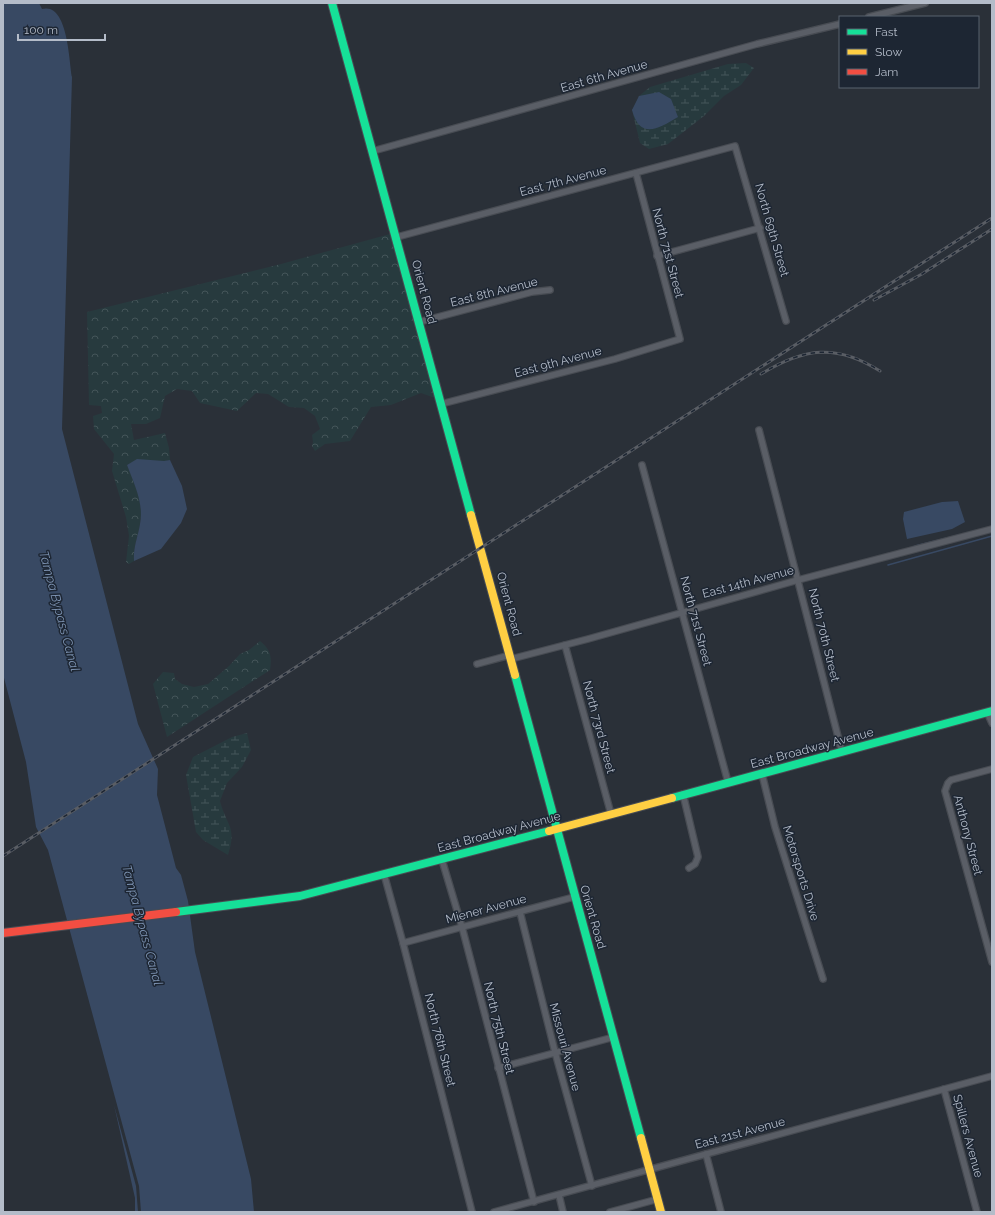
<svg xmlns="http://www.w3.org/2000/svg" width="995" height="1215" font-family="Raleway,sans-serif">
	<defs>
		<pattern id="forest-crowns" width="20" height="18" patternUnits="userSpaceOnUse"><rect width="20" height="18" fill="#273a3e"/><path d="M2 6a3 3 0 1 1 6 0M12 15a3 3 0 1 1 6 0" fill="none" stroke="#445559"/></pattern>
		<pattern id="wetland-marsh" width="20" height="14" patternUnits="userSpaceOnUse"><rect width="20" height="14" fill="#273a3e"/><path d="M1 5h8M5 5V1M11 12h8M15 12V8" fill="none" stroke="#445559"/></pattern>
	</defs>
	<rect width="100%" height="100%" fill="#2a3038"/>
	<g fill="url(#forest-crowns)">
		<path d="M390,234L435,398L421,393L391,405L371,407L350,441L325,444L315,451L312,446L313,442L312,435L320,429L315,416L304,408L289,407L268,394L256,393L237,411L200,403L192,391L177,389L165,396L160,418L146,424H131L134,440L165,433L169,448L170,460C153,466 145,454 127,465C135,484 144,503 140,524C138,537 133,547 134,561L129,564L126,562L129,536L126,517L112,471L114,454L94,429L93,416L102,413L101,406L89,405L87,312L281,264Z"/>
		<path d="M260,641C271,650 272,657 270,670L167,737L153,684L163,672L174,673L175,679L182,684L194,687L208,684L229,666L240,654L249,650Z"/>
	</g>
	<g fill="url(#wetland-marsh)">
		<path d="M746,63L754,68L741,85L724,96L704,116L668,144L649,149L640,143L632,110L639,96L650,87L728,64Z"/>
		<path d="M247,733L251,750L242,767L227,783L220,801C227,827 237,826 228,855L203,840L196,832L186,775L193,757L232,737Z"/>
	</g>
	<g fill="#384963">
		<path d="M3,3H39L42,9C68,2 69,61 72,77L62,429L138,724L158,769L157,795L176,868L181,875L188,901L195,952L251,1179L254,1212H141L139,1186L48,850L36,827L26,762L3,674Z"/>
		<path d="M659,92L671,99L678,117C658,129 640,140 632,110L639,96Z"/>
		<path d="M137,459L164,461L170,460L182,486L187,509L181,523L161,549L134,561C133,547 138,537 140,524C144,503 134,484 127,465Z"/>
		<path d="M958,501L965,522L952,529L907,539L903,519L904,512L942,502Z"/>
		<path d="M114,1105L136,1186L138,1212H135V1198Z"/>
	</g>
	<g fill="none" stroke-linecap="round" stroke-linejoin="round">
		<g stroke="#384963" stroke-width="1.5">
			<path d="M915,546L959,535"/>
			<path d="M888,565L992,536"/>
		</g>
		<defs>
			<g id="street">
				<path d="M869,17L925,3"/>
				<path d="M373,151L757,44L840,24"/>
				<path d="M397,237L735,146L786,321"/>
				<path d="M657,256L760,228"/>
				<path d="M419,322L532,292L550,290"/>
				<path d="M441,404L615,359L680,339L636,173"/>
				<path d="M759,430L842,752"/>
				<path d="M642,465L728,782"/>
				<path d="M565,645L611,814"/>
				<path d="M511,659L588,639L798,580L992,529"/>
				<path d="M477,664L510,655"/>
				<path d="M987,712L992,723"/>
				<path d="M992,769L951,780L948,783L945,791L992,962"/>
				<path d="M762,774L775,827L823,979"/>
				<path d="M683,794L698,857L695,864L689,868"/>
				<path d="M442,860L462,927L534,1202"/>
				<path d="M384,874L403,943L472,1212"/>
				<path d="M520,912L555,1052L592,1186"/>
				<path d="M403,943L574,897"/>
				<path d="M498,1068L614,1037"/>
				<path d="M944,1089L977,1212"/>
				<path d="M706,1154L721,1212"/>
				<path d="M559,1195L563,1212"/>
				<path d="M494,1212L992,1076"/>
				<path d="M610,1212L658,1199"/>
			</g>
			<g id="fast">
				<path d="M332,3L471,515"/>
				<path d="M515,675L641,1138"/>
				<path d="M672,798L992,711"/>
				<path d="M176,912L300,896L549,831"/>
			</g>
			<g id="slow">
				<path d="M471,515L515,675"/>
				<path d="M549,831L672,798"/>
				<path d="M641,1138L661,1212"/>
			</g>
			<path id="jam" d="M3,933L176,912"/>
		</defs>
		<use href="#street" stroke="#484c53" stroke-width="8"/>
		<use href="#fast" stroke="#484c53" stroke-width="10"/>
		<use href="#slow" stroke="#484c53" stroke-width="10"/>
		<use href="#jam" stroke="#484c53" stroke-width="10"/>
		<use href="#street" stroke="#5a5e66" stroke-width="5.5"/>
		<use href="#fast" stroke="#16e098" stroke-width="8"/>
		<use href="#slow" stroke="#ffcf43" stroke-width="8"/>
		<use href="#jam" stroke="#f24e42" stroke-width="8"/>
		<defs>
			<g id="rail">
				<path d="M874,300L922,274L992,229"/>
				<path d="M761,374C804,348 836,343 880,371"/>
				<path d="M3,856L992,218"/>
			</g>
		</defs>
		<use href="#rail" stroke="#595d64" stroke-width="3"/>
		<use href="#rail" stroke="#1d2633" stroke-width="1.5" stroke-dasharray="4.5" stroke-linecap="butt"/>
	</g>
	<g text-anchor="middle" stroke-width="3" stroke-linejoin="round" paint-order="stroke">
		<g font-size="12" fill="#b4bcc9" stroke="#1d2633">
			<text transform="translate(604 76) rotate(-16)" y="4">East 6th Avenue</text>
			<text transform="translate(563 181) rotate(-15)" y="4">East 7th Avenue</text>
			<text transform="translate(772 230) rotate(74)" y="4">North 69th Street</text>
			<text transform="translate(668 253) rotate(75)" y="4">North 71st Street</text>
			<text transform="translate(424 292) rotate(75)" y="4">Orient Road</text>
			<text transform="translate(494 292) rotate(-14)" y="4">East 8th Avenue</text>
			<text transform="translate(558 362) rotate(-15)" y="4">East 9th Avenue</text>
			<text transform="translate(748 582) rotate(-15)" y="4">East 14th Avenue</text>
			<text transform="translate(509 604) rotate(75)" y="4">Orient Road</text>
			<text transform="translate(696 621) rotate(75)" y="4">North 71st Street</text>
			<text transform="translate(824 635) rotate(76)" y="4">North 70th Street</text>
			<text transform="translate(599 727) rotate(75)" y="4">North 73rd Street</text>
			<text transform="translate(812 748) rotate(-15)" y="4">East Broadway Avenue</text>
			<text transform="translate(499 832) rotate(-15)" y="4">East Broadway Avenue</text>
			<text transform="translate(968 835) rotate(75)" y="4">Anthony Street</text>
			<text transform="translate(801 873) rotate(73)" y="4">Motorsports Drive</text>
			<text transform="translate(486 909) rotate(-15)" y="4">Miener Avenue</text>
			<text transform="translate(593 917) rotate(74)" y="4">Orient Road</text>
			<text transform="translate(499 1028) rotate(76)" y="4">North 75th Street</text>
			<text transform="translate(440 1040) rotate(76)" y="4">North 76th Street</text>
			<text transform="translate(565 1047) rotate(75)" y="4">Missouri Avenue</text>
			<text transform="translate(740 1133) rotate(-15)" y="4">East 21st Avenue</text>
			<text transform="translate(968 1136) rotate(75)" y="4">Spillers Avenue</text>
		</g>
		<g font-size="13" font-style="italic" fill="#7c92b1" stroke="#1d2633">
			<text transform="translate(60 611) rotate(75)" y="5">Tampa Bypass Canal</text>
			<text transform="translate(143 925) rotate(75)" y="5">Tampa Bypass Canal</text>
		</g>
	</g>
	<rect width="995" height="1215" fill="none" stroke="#b4bcc9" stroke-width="8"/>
	<rect x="839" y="16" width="140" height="72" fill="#1d2633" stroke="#59626f"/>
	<rect x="847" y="29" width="20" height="6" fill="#16e098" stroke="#59626f"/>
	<text x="875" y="36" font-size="12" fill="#b4bcc9">Fast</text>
	<rect x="847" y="49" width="20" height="6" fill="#ffcf43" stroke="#59626f"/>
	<text x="875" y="56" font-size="12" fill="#b4bcc9">Slow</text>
	<rect x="847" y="69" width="20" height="6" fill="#f24e42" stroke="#59626f"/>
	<text x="875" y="76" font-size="12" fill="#b4bcc9">Jam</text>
	<path d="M18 34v6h87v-6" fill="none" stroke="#b4bcc9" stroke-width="2"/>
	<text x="24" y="34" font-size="12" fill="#b4bcc9" stroke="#1d2633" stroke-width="3" paint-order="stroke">100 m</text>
</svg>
